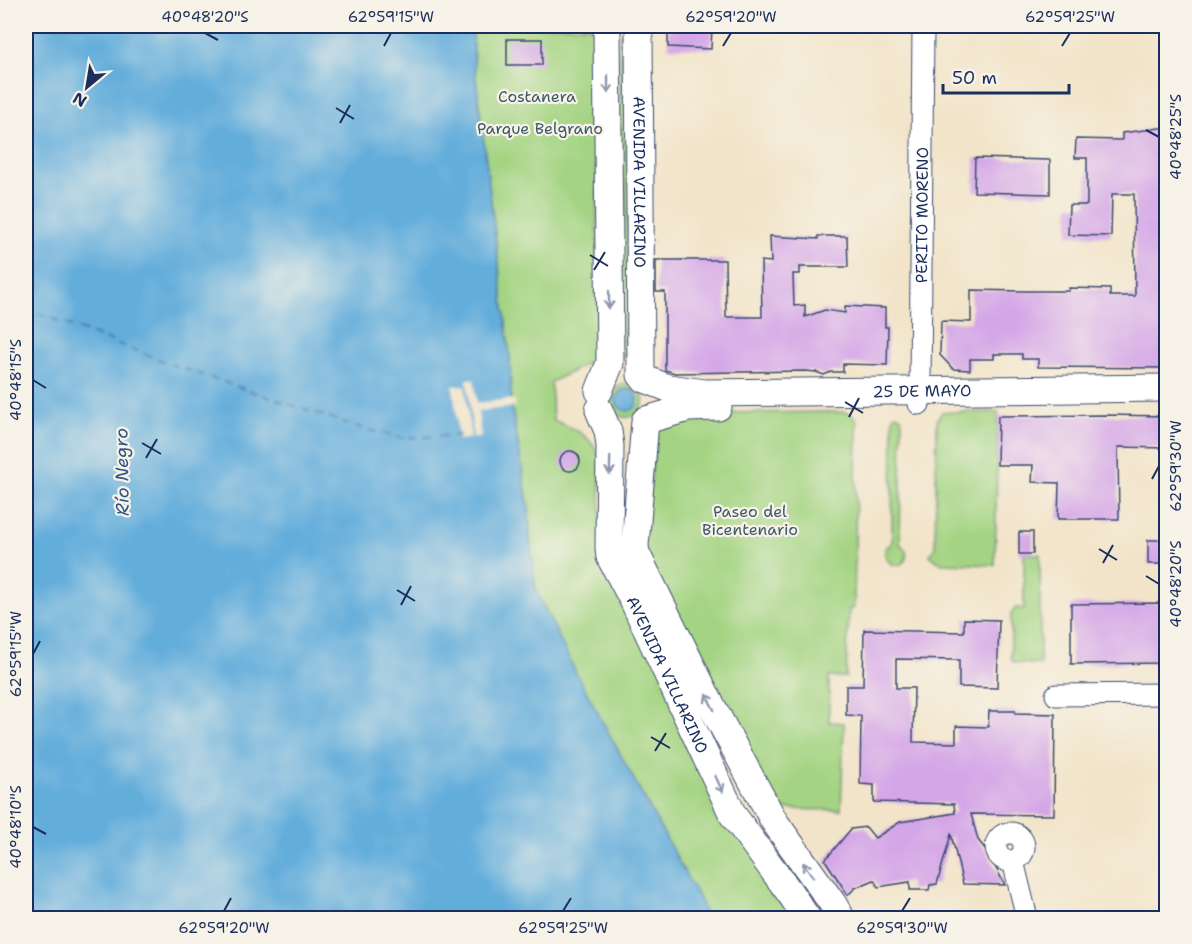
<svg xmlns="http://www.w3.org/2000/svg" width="1192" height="944" font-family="'Shantell Sans',sans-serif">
	<rect width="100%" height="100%" fill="#f7f3e8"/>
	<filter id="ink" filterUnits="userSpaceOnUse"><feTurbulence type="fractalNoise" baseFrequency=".0167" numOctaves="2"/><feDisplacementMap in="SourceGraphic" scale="12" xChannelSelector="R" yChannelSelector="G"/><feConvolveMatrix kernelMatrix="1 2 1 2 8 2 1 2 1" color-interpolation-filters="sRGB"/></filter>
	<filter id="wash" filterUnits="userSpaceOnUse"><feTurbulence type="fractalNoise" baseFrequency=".008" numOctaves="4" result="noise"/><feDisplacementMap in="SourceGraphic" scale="24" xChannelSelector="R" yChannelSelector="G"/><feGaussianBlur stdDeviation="1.35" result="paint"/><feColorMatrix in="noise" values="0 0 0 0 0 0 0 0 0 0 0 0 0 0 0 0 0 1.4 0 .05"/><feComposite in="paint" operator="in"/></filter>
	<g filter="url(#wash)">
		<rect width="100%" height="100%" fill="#f2e4c9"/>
		<g fill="#a4d483" stroke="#608270" stroke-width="1.5">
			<path d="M472,26H596L598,357L571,372L551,382L553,420C577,430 588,433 600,457L601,551L797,918H707L698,897L575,671L536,590L530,539L529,509L511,403L510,357L474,62Z"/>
			<path d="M623,33L626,35L629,353L625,358L622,356L620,35Z"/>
			<path d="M623,384C634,384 646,391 643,404C642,408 641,409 638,412C619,430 595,396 623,384Z"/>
			<path d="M843,412C851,413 855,415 857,423L854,608L849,609L846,677H829V722L844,723L841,810L775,809L641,548L658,427L689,413Z"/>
			<path d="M942,412H998L995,565L943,563L937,561L930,555L935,548L937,420Z"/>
			<path d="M897,414L901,417L902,423L900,544C918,558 894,577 885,555L886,548L892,543L893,417L894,415Z"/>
			<path d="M1024,554H1040V664L1017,663L1012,661L1011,656V613L1016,608L1024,609Z"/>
		</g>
		<g fill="#64addb" stroke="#406e9c" stroke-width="1.5">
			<path d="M26,26H472L474,62L510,357L511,403L529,509L530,539L536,590L575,671L698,897L707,918H26Z"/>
			<circle cx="627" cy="400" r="11"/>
		</g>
		<g fill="#f2e4c9">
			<path d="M467,379H474L477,403L514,399L515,407L478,411L481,437H473Z"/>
			<path d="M465,385L471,438L459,440L453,386Z"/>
		</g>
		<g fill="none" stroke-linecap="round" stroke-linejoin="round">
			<path stroke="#315584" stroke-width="1.5" stroke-dasharray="8 6" stroke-linecap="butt" d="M26,309L43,315L176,366L361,428L402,438L464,435"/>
		</g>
		<g id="blocks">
			<g fill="#d4a6e7">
				<path d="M677,26H712L711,49L668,47V31Z"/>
				<rect x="507" y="39" width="35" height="26"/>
				<path d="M1167,127V368L1038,367V359H1022V354H994V359H970V370L953,369L940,355L941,321L971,322V290L1022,291H1069V288L1110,289V296H1135L1134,194H1112L1111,236L1068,235L1069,205H1087V158H1075L1076,139L1122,140V133Z"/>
				<path d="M975,158L1050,160V194L974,192Z"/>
				<path d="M770,236L818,239V236H847L848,267H800V274H793L794,306L805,305V317L825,310L845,313V306L885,308V327H888L887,365L843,364V372H831L824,375L816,372L806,371L675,373L665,370V292H656V260H725L726,317H762L761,261L771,262Z"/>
				<path d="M1105,415L1167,416V448L1118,447L1119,519H1058L1059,483L1032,482L1033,465H997L998,416Z"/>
				<circle cx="570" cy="461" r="10"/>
				<rect x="1019" y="532" width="14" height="22"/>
				<rect x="1148" y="540" width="19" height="24"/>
				<path d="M1167,603V663L1071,664V604Z"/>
				<path d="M964,619L999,620L997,688L959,687V660L896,659V688H914L913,742L956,743V726L988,727L989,711H1015V713L1055,714L1054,815L971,814L978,840L986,850L1005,885L963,884L951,834L937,884L930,885L929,890H910V882L878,887L874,880L855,888L848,895L825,860L851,829L866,827L875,838L900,822L955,813L954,804L874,802V785L860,784L861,716L846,715V686H863L864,630L964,632Z"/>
			</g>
		</g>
	</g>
	<g filter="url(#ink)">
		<use href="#blocks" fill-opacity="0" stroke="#3b4a6e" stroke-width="1.5"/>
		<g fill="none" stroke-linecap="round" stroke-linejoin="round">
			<defs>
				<g id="minor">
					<path id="s1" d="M919,404L920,390L923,26"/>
					<path d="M1056,695L1166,694"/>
					<circle cx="1010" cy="847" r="14"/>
					<path d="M1013,861L1027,918"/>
				</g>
				<g id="major">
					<path id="s2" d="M639,26L641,375"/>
					<path id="s3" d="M645,379L668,388L705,393L1166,388"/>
					<path d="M599,391L610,363L607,26"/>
					<path id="s4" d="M599,410L608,431L610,446L609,549L610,557L635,604L733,815L790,893L807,918"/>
					<path d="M646,420L688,408L718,407"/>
					<path d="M645,421L635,546L636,553L708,699L774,821L833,904L841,918"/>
				</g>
			</defs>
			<use href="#minor" stroke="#3b4a6e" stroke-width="23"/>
			<use href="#major" stroke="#3b4a6e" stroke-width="29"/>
			<use href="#minor" stroke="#fff" stroke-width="21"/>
			<use href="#major" stroke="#fff" stroke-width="27"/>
		</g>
		<defs><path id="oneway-shaft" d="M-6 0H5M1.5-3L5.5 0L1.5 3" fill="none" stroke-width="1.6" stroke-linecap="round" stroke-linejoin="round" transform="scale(1.5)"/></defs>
		<g stroke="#8d97ae">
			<use href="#oneway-shaft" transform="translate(608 84) rotate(90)"/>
			<use href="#oneway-shaft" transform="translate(609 300) rotate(90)"/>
			<use href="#oneway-shaft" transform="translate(610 466) rotate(91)"/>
			<use href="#oneway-shaft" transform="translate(710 702) rotate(-118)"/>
			<use href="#oneway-shaft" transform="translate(719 784) rotate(65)"/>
			<use href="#oneway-shaft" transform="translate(808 870) rotate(-125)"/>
		</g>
	</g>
	<path fill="none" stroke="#1b2f5e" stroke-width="2" d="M205,33L218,40M384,46L391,33M723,46L731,33M1062,46L1070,33M336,108L354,119M340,123L350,105M1146,130L1159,137M590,255L608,266M594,270L605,252M33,380L46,388M845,402L863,413M849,417L859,398M142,443L161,454M146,458L157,439M1152,479L1159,466M1099,549L1117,560M1103,563L1113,545M1146,576L1159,584M397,590L415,601M401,605L411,586M33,654L40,641M651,737L670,748M655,751L666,733M33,827L46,834M224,911L231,898M563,911L571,898M902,911L910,898"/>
	<g text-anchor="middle" stroke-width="4.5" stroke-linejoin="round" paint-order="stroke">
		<g font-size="16" fill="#3d5867" stroke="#f7f3e8">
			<text x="537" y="102">Costanera</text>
			<text x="540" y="134">Parque Belgrano</text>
			<text x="750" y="517">Paseo del<tspan x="750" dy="18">Bicentenario</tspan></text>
		</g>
		<g font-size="16" fill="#1b2f5e" stroke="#f7f3e8">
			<text dy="6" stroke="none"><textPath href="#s2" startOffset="156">AVENIDA VILLARINO</textPath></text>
			<text dy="6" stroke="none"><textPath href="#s1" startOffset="189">PERITO MORENO</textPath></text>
			<text dy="6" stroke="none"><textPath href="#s3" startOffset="279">25 DE MAYO</textPath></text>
			<text dy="6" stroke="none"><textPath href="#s4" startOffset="280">AVENIDA VILLARINO</textPath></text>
		</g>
		<g font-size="18" font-style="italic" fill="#315584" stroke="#f7f3e8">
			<text transform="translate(122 472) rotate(-91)" y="6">Río Negro</text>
		</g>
	</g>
	<rect width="1192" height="944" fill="none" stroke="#f7f3e8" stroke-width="66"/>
	<g transform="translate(87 87) rotate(210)" stroke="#f7f3e8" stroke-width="4.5" paint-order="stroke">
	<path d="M0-4.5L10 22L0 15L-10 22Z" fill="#1b2f5e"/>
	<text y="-9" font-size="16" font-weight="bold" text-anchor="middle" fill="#1b2f5e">N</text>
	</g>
	<path d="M943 84v9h126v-9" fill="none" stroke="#1b2f5e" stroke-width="3"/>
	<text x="952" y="84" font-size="18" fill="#1b2f5e" stroke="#f7f3e8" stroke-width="4.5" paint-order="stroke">50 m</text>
	<rect x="33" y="33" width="1126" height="878" fill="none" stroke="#1b2f5e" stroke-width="2"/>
	<g font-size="15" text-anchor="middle" fill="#1b2f5e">
		<text x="205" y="22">40°48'20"S</text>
		<text x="391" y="22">62°59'15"W</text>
		<text x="731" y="22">62°59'20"W</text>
		<text x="1070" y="22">62°59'25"W</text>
		<text transform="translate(1176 137) rotate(-90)" y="5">40°48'25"S</text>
		<text transform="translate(16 380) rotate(-90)" y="5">40°48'15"S</text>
		<text transform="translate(1176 466) rotate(-90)" y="5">62°59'30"W</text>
		<text transform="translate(1176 584) rotate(-90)" y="5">40°48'20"S</text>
		<text transform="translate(16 654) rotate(-90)" y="5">62°59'15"W</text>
		<text transform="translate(16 827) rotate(-90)" y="5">40°48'10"S</text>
		<text x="224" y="933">62°59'20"W</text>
		<text x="563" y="933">62°59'25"W</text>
		<text x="902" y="933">62°59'30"W</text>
	</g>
</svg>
